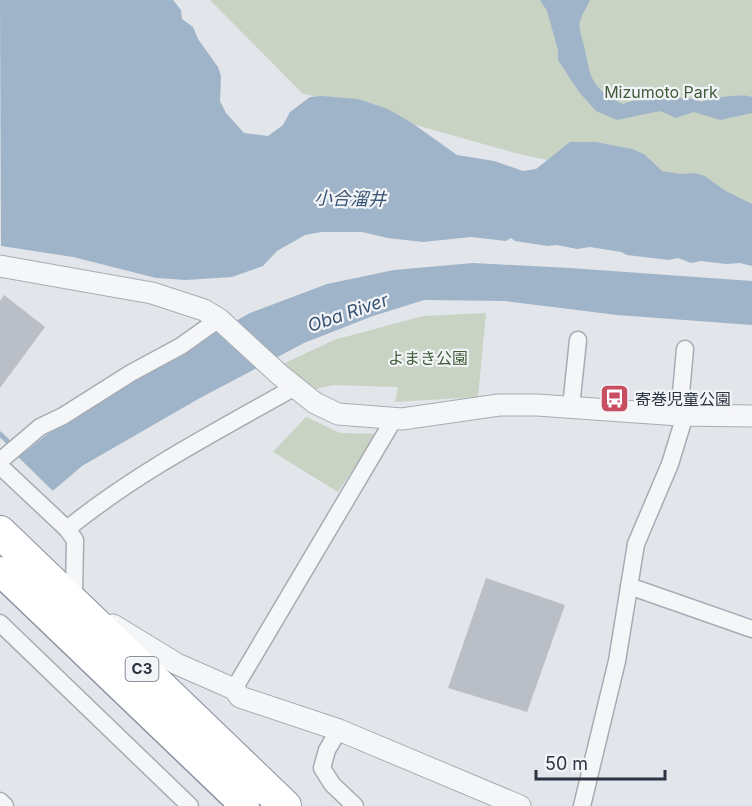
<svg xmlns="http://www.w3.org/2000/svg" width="752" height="806" font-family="Inter,'Noto Sans JP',sans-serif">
	<rect width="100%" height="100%" fill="#e2e5ea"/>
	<g fill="#c8d3c4">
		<path d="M210,0H752V205L515,153L302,93Z"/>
		<path d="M486,313L478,397L395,402L398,387L333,385L312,390L283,364L334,340L423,316Z"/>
		<path d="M306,417L340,433L377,434L338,492L273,452Z"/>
	</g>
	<g fill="#9fb4c8">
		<path d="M0,0H173L181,10L182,19L193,27L198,39L218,67L221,76L220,101L226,113L244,133L268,136L283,125L290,112L310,97L321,96L358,99L388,109L412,123L457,155L494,161L523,171L536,169L570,142H596L632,149L644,154L662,171L680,174L695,173L705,176L724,190L752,204V266L740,263L726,264L701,261L691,263L678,258L669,260L627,255L621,252L590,247L577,249L557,245L548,246L515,241L511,238L506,241L471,237L423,242L388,238L362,232H321L305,235L277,251L263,266L232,277L186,280L156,278L73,257L1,246Z"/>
		<path d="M540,0H590C587,7 582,14 580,21C578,29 582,38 584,45C591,78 589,87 623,104C642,96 676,98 697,99L701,102C713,98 741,93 752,97V113L720,120L694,112L676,118L660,111L617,120L596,111L579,92L558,60V50L547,11Z"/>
		<path d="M473,263L570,268L752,281V325L617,315L505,301L424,300L373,316L304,343L200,398L82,466L28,512L0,472L50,432L148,370L250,313L327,284L394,270Z"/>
	</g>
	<path fill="#e2e5ea" d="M16,455L55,493L0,543V471Z"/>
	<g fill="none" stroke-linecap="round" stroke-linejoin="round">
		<path stroke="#9fb4c8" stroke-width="5" d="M0,434L27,460"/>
	</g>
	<g fill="#babfc7">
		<path d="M4,295L45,327L0,388V301Z"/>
		<path d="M486,578L565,605L527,712L448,688Z"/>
	</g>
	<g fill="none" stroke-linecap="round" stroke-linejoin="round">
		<defs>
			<g id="minor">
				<path d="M571,407L578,340"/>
				<path d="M679,415L685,349"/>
				<path d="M0,461L40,427L63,416L131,373L181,346L219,319"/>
				<path d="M0,466L67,529L75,540L74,593"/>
				<path d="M67,529C137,472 217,431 295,387"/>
				<path d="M629,586L752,629"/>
				<path d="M0,623L190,806"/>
				<path d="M234,689L394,419"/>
				<path d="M339,730L327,750L322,768L332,784L355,806"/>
				<path d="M0,801L5,806"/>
				<path d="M582,806L617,661L636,544L670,464L685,415"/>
			</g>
			<g id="tertiary">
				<path d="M0,266L152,293L204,310L219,319L280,375L315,403L338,414L402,419L499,405H537L679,415L752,416"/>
				<path d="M113,625L177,664L234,689L240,697L339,730L520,806"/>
			</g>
			<path id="trunk" d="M0,571L245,806"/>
			<path id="motorway" d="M0,532L285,806"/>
		</defs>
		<use href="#minor" stroke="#a7acb4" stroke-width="19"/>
		<use href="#tertiary" stroke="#a7acb4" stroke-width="23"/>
		<use href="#trunk" stroke="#8a93a0" stroke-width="31"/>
		<use href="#motorway" stroke="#8a93a0" stroke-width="34"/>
		<use href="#minor" stroke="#f5f6f8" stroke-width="16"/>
		<use href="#tertiary" stroke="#f5f6f8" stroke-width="21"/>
		<use href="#trunk" stroke="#fff" stroke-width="28"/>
		<use href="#motorway" stroke="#fff" stroke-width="32"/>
	</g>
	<defs>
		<symbol id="bus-square" viewBox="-11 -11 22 22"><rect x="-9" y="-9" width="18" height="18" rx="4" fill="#c84f62" stroke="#f2f4f7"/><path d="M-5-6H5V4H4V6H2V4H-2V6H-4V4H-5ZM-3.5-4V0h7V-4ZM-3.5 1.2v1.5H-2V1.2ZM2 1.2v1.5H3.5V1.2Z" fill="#fff"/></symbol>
	</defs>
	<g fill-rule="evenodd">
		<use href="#bus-square" x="598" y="382" width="33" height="33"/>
	</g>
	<g text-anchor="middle" stroke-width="4.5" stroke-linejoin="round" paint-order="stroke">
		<rect fill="#f2f4f7" stroke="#676d78" stroke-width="1.5" x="125.5" y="657" width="33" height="24" rx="4.5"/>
		<g font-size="15" font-weight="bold" fill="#2b3341">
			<text x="142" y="674">C3</text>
		</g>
		<g font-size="16" fill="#405c39" stroke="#f2f4f7">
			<text x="661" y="98">Mizumoto Park</text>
			<text x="428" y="364">よまき公園</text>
		</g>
		<g font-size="16" fill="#2b3341" stroke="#f2f4f7" text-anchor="start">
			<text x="635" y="405">寄巻児童公園</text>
		</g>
		<g font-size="18" font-style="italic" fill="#375373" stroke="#f2f4f7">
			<text transform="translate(350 199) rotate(1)" y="6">小合溜井</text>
			<text transform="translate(348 313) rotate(-19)" y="6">Oba River</text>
		</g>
	</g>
	<path d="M536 770v9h129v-9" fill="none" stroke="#2b3341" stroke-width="3"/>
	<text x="545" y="770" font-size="18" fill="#2b3341" stroke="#f2f4f7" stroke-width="4.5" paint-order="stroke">50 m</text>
</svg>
